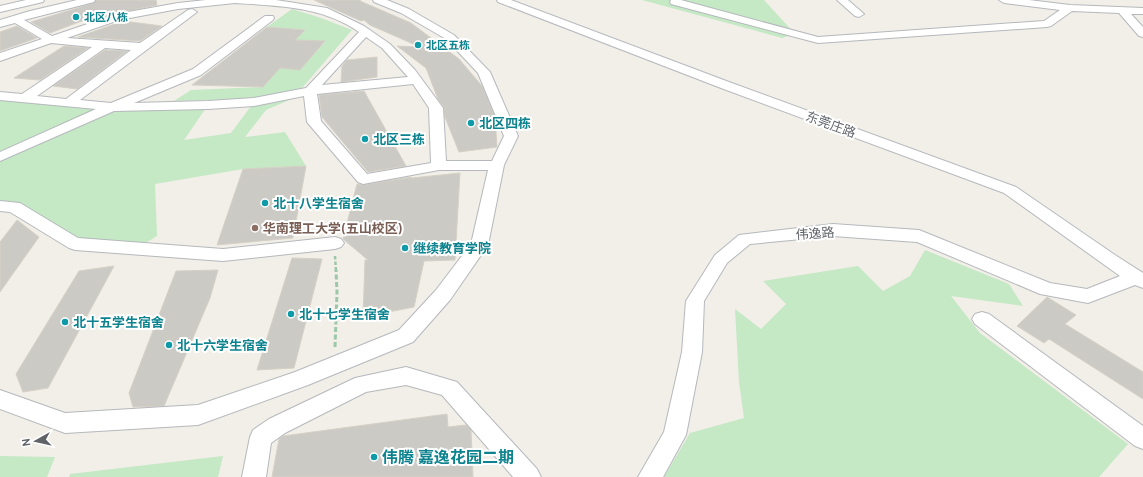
<svg xmlns="http://www.w3.org/2000/svg" width="1143" height="477" font-family="Overpass,'Noto Sans SC',sans-serif">
	<rect width="100%" height="100%" fill="#f1efe8"/>
	<g fill="#c5e8c5">
		<path d="M642,0H764L795,34L782,38Z"/>
		<path d="M292,9L321,18L352,30L302,88L252,99L174,101L191,90L263,87L280,68L300,69L325,42L295,40L305,30L267,27Z"/>
		<path d="M310,91L266,110L245,137L285,132L306,166L243,169L155,184L157,236L136,249L75,244L0,206V95L112,107L208,105L184,140L231,133L254,102Z"/>
		<path d="M925,250L1009,284L1023,306L951,296L980,333L1128,444L1099,477H664L690,433L744,418L739,382L735,309L761,329L786,304L763,281L858,266L883,291L910,276Z"/>
		<path d="M0,456L55,457L47,477H0Z"/>
		<path d="M223,456L218,477H69L70,474Z"/>
	</g>
	<g fill="#cccac5" stroke="#d6d1c6">
		<path d="M96,0H156L157,5L117,13L104,17L103,13L50,33L31,22L94,3Z"/>
		<path d="M314,0H361L360,1L411,23L459,59L482,86L495,117L497,147L459,152L445,117L444,107L438,99L426,68L397,46L420,47L370,25L364,20L361,21Z"/>
		<path d="M123,21L162,26L140,41L78,37Z"/>
		<path d="M17,26L37,38L0,51V32Z"/>
		<path d="M267,27L305,30L295,40L325,41L300,70L280,68L263,87L192,85Z"/>
		<path d="M64,46L88,48L40,80L14,78Z"/>
		<path d="M105,50L127,51L77,89L53,86Z"/>
		<path d="M377,57V77L341,82L342,66L347,60Z"/>
		<path d="M364,91L406,166L368,172L322,117L319,95Z"/>
		<path d="M306,166L293,238L217,245L243,169Z"/>
		<path d="M460,173L455,260L424,261L414,307L363,317L365,260H368L343,239L357,184L363,185L411,177L412,178Z"/>
		<path d="M17,220L39,237L0,292V242Z"/>
		<path d="M292,258L322,259L294,368L257,370Z"/>
		<path d="M114,266L48,388L23,392L16,374L79,271Z"/>
		<path d="M218,270L210,298L164,406L133,407L129,393L176,271Z"/>
		<path d="M1047,297L1076,315L1065,324L1143,372V399L1049,339L1044,343L1017,326Z"/>
		<path d="M447,414L448,427L466,425L471,430L473,477H272L279,439L283,436Z"/>
	</g>
	<g fill="none" stroke-linecap="round" stroke-linejoin="round">
		<defs>
			<g id="minor">
				<path d="M26,0H44L43,2L0,12V6Z"/>
				<path d="M77,0H95L94,2L24,20L52,36L117,14L178,3L206,0H276L327,8L364,26L390,44L415,70L443,108L446,161H492L504,136L478,73L446,39L401,13L374,2L373,0H387L409,9L454,35L490,72L518,136L504,165L488,245L450,300L413,342L308,385L198,425L65,433L0,409V390L65,413L198,405L295,372L399,330L436,290L471,244L488,170H439L363,184L358,182L307,122L304,96L254,106L208,109L114,111L0,161V152L96,109L0,100V92L22,94L92,47L51,43L0,61V53L42,39L15,23L0,27V20L30,11ZM235,3C278,6 322,6 359,32L306,88L254,98L208,101L134,103L201,75L273,20L274,18L273,16H265L193,69L111,103L80,100L197,12L192,9L188,10L140,43L67,38L119,20L178,9ZM366,37L382,48L408,77L322,85ZM105,48L131,50L66,99L37,96ZM413,84L429,108L431,163L367,174L321,121L317,94Z"/>
				<path d="M497,0H511L729,82L1016,187L1115,255L1143,273V288L1135,285L1088,303L1040,294L917,242L833,236L750,244L727,263L704,301L702,352L686,435L663,477H638L664,432L682,352L686,301L715,255L739,235L833,224L919,230L1050,283L1087,289L1120,276L1004,193L721,88L498,2Z"/>
				<path d="M671,0H681L818,37L1044,21L1060,10L1004,3L999,0H1029L1070,5L1143,8V14H1131L1143,27V37L1139,36L1119,13L1072,11L1051,26L1047,27L818,43L671,4L670,2Z"/>
				<path d="M837,0H848L864,14L859,17L855,16Z"/>
				<path d="M0,201L20,203L78,238L223,249L335,237L341,239L344,243L341,247L335,249L223,261L75,250L69,248L10,212L0,211Z"/>
				<path d="M982,312L989,314L1143,426V449L1135,446L975,324L972,319L975,314Z"/>
				<path d="M406,367L457,382L537,469L541,477H513L442,395L406,385L366,392L285,433L271,443L266,477H242L250,437L253,430L269,419L355,378Z"/>
			</g>
		</defs>
		<use href="#minor" stroke="#b5b8bc" stroke-width="2"/>
		<path stroke="#9cc7a9" stroke-width="2.5" stroke-dasharray="3.5 2" stroke-linecap="butt" d="M335,256L336,271"/>
		<path stroke="#9cc7a9" stroke-width="3" stroke-dasharray="5 2.5" stroke-linecap="butt" d="M335,347L337,293L336,270"/>
		<use href="#minor" fill="#fff" fill-rule="evenodd"/>
	</g>
	<g fill="#0f9aa8" stroke="#fff" stroke-width="1.5">
		<circle cx="76" cy="17" r="4"/>
		<circle cx="418" cy="45" r="4"/>
		<circle cx="471" cy="123" r="4"/>
		<circle cx="365" cy="139" r="4"/>
		<circle cx="265" cy="203" r="4"/>
		<circle cx="405" cy="248" r="4"/>
		<circle cx="291" cy="314" r="4"/>
		<circle cx="65" cy="322" r="4"/>
		<circle cx="169" cy="345" r="4"/>
		<circle cx="374" cy="457" r="4"/>
	</g>
	<circle fill="#8d6e63" stroke="#fff" stroke-width="1.5" cx="255" cy="228" r="4"/>
	<g text-anchor="middle" stroke-width="4" stroke-linejoin="round" paint-order="stroke">
		<g font-size="11" font-weight="bold" fill="#0d838f" stroke="#fff" text-anchor="start">
			<text x="84" y="21">北区八栋</text>
			<text x="426" y="49">北区五栋</text>
		</g>
		<g font-size="13" font-weight="bold" fill="#0d838f" stroke="#fff" text-anchor="start">
			<text x="479" y="128">北区四栋</text>
			<text x="373" y="144">北区三栋</text>
			<text x="273" y="208">北十八学生宿舍</text>
			<text x="413" y="253">继续教育学院</text>
			<text x="299" y="319">北十七学生宿舍</text>
			<text x="73" y="327">北十五学生宿舍</text>
			<text x="177" y="350">北十六学生宿舍</text>
		</g>
		<g font-size="13" fill="#5f6368" stroke="#fff">
			<text transform="translate(831 124) rotate(20)" y="5">东莞庄路</text>
			<text transform="translate(815 233) rotate(-4)" y="5">伟逸路</text>
		</g>
		<g font-size="13" font-weight="bold" fill="#785e54" stroke="#fff" text-anchor="start">
			<text x="263" y="233">华南理工大学(五山校区)</text>
		</g>
		<g font-size="16" font-weight="bold" fill="#0d838f" stroke="#fff" text-anchor="start">
			<text x="382" y="463">伟腾 嘉逸花园二期</text>
		</g>
	</g>
	<g transform="translate(36 441) rotate(262)" stroke="#ffffff" stroke-width="3" paint-order="stroke">
	<path d="M0-3L7 15L0 10L-7 15Z" fill="#5f6368"/>
	<text y="-6" font-size="11" font-weight="bold" text-anchor="middle" fill="#5f6368">N</text>
	</g>
</svg>
